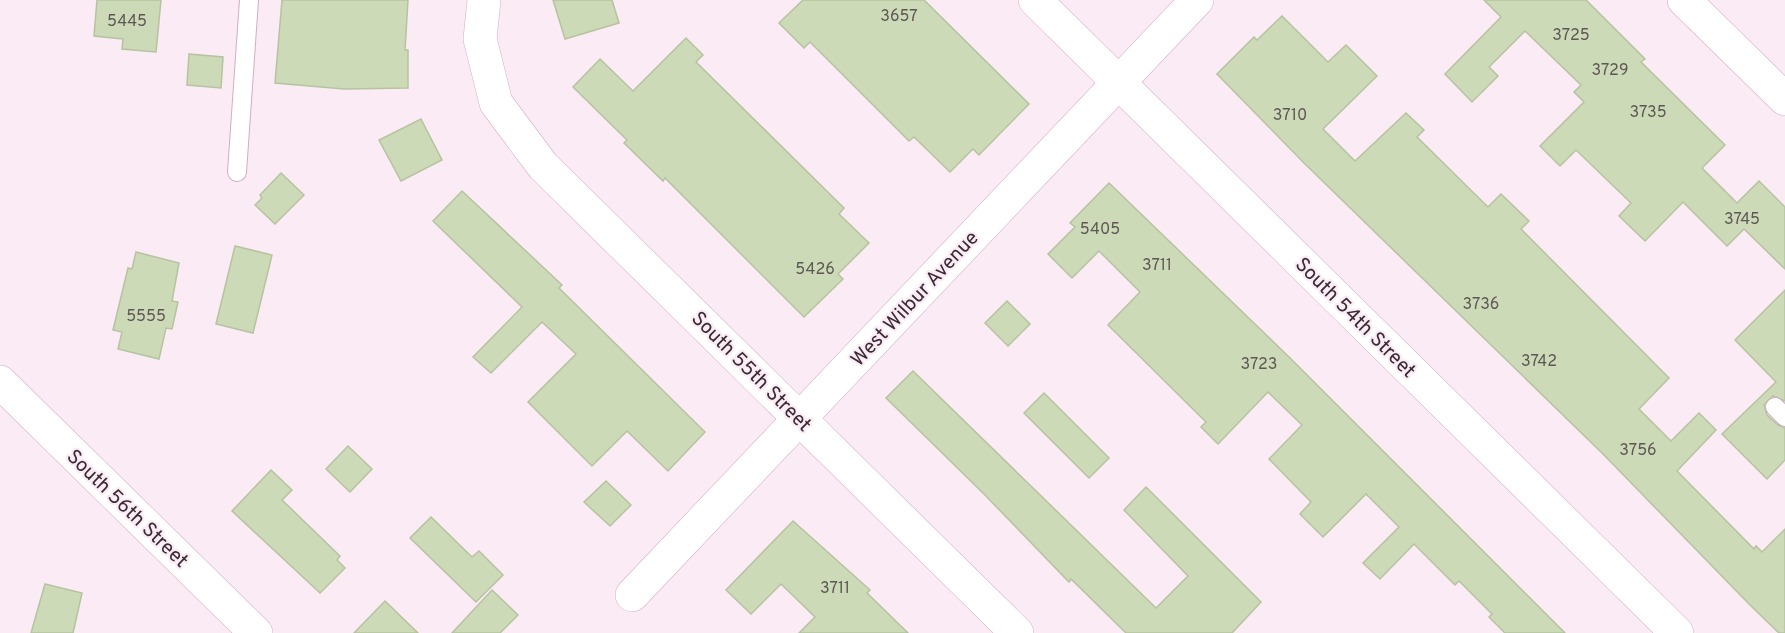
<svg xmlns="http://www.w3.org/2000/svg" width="1785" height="633" font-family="Overpass,sans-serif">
	<rect width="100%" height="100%" fill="#faebf4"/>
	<g fill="#cddab7" stroke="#b6c3a0" stroke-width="1.5">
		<path d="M97,0H161L156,52L122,49L123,39L94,36Z"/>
		<path d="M282,0H408L405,50H408V88L344,89L275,83Z"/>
		<path d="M553,0H612L619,23L565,39Z"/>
		<path d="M803,0H924L1029,104L979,155L973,149L950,172L914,137L909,141L810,42L804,48L779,23Z"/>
		<path d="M1484,0H1586L1645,59L1641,62L1725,145L1702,168L1737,203L1759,181L1785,207V269L1744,229L1727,246L1683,202L1645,241L1619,216L1631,203L1576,150L1560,166L1540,146L1584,102L1574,92L1581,85L1525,31L1489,67L1498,76L1472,102L1445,74L1501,17Z"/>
		<path d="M1282,16L1328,62L1346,45L1377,76L1323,129L1355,161L1406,113L1424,130L1417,137L1488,207L1501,194L1529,221L1521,229L1669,378L1639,409L1671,441L1699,413L1716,430L1677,471L1754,549L1756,546L1762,552L1785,529V633H1779L1750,605L1603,454L1304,163L1217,74L1254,37L1257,40Z"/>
		<path d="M686,38L703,55L696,62L844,208L839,214L869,243L838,274L843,279L804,317L665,178L663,181L624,143L627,140L573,87L600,59L633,91Z"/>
		<path d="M189,54L223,57L221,88L187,85Z"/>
		<path d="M421,119L442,160L401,181L379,140Z"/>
		<path d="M281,173L304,195L275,224L255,205L262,198L260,195Z"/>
		<path d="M1109,183L1289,357L1565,633H1505L1489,617L1492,614L1459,581L1455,585L1414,544L1380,579L1363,563L1399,527L1366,494L1323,537L1300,514L1311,502L1269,459L1302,425L1268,392L1218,444L1201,427L1206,422L1108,325L1140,292L1099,251L1072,278L1048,254L1075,227L1070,223Z"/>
		<path d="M462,191L562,285L559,288L705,432L668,471L627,431L592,466L528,402L576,354L542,322L491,373L473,357L522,307L433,221Z"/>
		<path d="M235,246L272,255L253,333L216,324Z"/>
		<path d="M136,252L179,263L172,301L178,302L172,329L166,328L159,359L118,349L122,332L113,330L128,268L132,269Z"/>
		<path d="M1785,290V401L1773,396L1764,405L1767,415L1778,425L1785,428V460L1767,479L1722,434L1776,382L1735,340Z"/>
		<path d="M1007,301L1030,324L1008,346L985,323Z"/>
		<path d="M913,371L1156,608L1188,576L1124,510L1146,487L1261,602L1232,633H1126L1071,579L1069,582L984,494L886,398Z"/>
		<path d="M1044,393L1109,458L1089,478L1024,413Z"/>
		<path d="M348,446L372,469L350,492L326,469Z"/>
		<path d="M271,470L292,490L282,500L340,556L337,560L345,568L320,593L232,511Z"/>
		<path d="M606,481L631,505L610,526L584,502Z"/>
		<path d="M431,517L472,557L479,551L503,575L476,602L410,538Z"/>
		<path d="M793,521L870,590L867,593L908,633H799L815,617L781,584L751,614L726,590Z"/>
		<path d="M45,584L82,593L73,633H31Z"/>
		<path d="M492,590L518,615L500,633H452Z"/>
		<path d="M385,601L418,633H354Z"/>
	</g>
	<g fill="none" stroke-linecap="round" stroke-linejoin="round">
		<defs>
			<g id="lane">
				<path d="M237,172L249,0"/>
				<path d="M1775,407L1785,417"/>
			</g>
			<g id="street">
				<path d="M484,0L480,39L496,103L543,166L1017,633"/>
				<path d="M1035,0L1677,633"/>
				<path d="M1684,0L1785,99"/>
				<path d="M0,382L256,633"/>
				<path d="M632,595L1197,0"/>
			</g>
		</defs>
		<use href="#lane" stroke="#d1adc3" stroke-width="20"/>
		<use href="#street" stroke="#d1adc3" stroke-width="34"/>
		<use href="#lane" stroke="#fff" stroke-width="18"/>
		<use href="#street" stroke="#fff" stroke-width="33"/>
	</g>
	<g text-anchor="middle" stroke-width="4.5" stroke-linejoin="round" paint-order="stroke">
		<g font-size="16" fill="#5e5755">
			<text x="899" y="21">3657</text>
			<text x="127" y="26">5445</text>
			<text x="1571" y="40">3725</text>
			<text x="1610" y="75">3729</text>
			<text x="1648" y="117">3735</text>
			<text x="1290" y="120">3710</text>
			<text x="1742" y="224">3745</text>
			<text x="1100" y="234">5405</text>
			<text x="1157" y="270">3711</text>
			<text x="815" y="274">5426</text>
			<text x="1481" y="309">3736</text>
			<text x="146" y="321">5555</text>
			<text x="1539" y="366">3742</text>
			<text x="1259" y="369">3723</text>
			<text x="1638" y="455">3756</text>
			<text x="835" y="593">3711</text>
		</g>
		<g font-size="20" fill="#392b34" stroke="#faebf4">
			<text transform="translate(914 298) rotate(-47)" y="7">West Wilbur Avenue</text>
			<text transform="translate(1356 317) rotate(45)" y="7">South 54th Street</text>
			<text transform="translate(752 371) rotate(45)" y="7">South 55th Street</text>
			<text transform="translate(128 508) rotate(44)" y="7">South 56th Street</text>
		</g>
	</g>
</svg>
